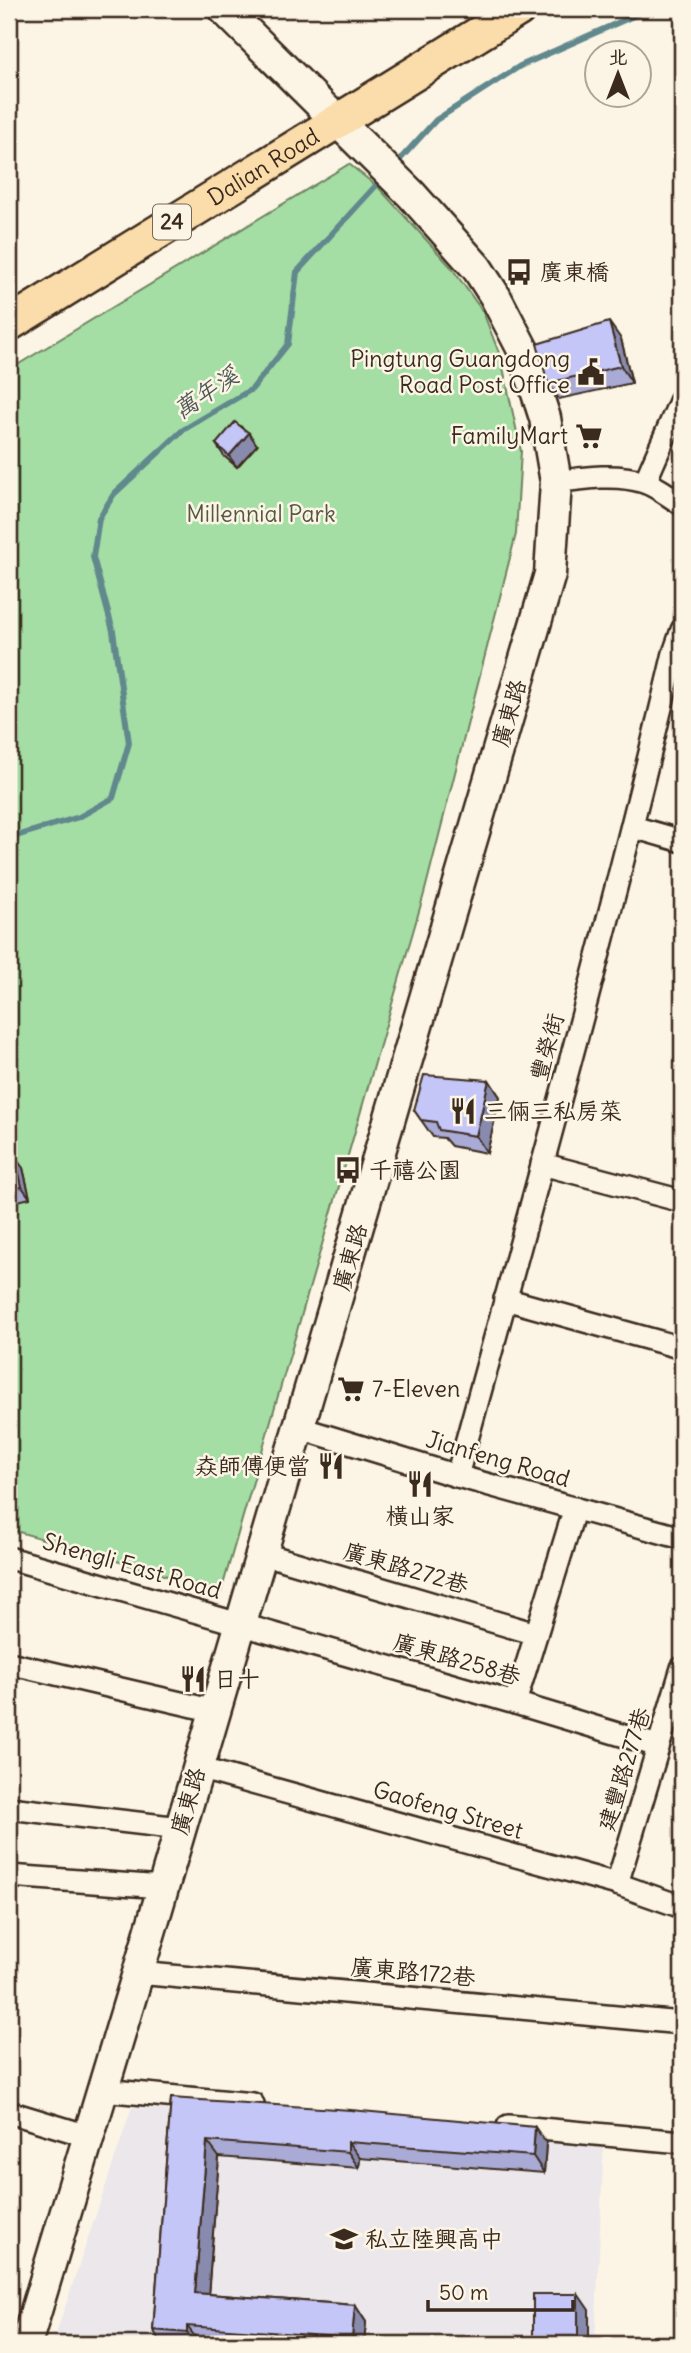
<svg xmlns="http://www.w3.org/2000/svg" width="691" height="2353" font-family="Delius,'LXGW WenKai TC',sans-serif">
	<rect width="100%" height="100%" fill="#fcf5e5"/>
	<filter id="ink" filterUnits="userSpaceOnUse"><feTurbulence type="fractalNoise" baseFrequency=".0143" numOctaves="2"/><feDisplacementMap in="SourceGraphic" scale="14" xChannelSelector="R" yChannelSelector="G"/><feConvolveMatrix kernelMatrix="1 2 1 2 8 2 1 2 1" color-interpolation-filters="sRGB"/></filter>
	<g filter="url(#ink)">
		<path fill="#ebe7eb" d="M132,2107L604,2139L595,2344H57L54,2340Z"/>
		<path fill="#a4dea4" stroke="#708461" stroke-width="2" d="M349,164L379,188L451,267L483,312L501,358L521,451L516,534L424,894L221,1592L9,1529V370Z"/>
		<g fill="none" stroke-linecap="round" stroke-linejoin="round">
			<g stroke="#60888d" stroke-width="6">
				<path d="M394,166L436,120L520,66L649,9"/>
				<path d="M9,854L13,837L79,817L113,798L129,743L113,631L93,557L99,518L114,494L183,430L252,389L288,344L297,272L382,179"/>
			</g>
			<defs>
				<g id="street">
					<path d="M556,482C584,478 617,473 644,482C657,486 670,497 682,504"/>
					<path d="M645,482L682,397"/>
					<path d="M633,827L682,841"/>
					<path d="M542,1164L682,1201"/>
					<path d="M505,1299L682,1348"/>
					<path d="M300,1428L457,1476L682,1538"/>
					<path d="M457,1476C532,1202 609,929 674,653L682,630"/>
					<path d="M261,1553L536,1634"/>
					<path d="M9,1558L515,1703L658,1746"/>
					<path d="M9,1663L215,1711"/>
					<path d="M515,1703L575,1508"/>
					<path d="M198,1768L617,1884L682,1907"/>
					<path d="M9,1808L180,1828"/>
					<path d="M9,1876L163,1887"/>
					<path d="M617,1884L682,1668"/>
					<path d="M138,1973L682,2023"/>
					<path d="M102,2090L253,2104"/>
					<path d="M9,2112L88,2136"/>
					<path d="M508,2126L682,2142"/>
				</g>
				<path id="secondary" d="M26,2344L138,1973L550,574L556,482L545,418L523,350L495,296L477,268L411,194L224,9"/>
				<g id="primary">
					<path id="s1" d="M9,324L519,9"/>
				</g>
			</defs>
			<use href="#street" stroke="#3b2a1e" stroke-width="26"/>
			<use href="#secondary" stroke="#3b2a1e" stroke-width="35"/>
			<use href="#primary" stroke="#3b2a1e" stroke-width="38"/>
			<use href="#street" stroke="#fcf5e5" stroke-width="21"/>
			<use href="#secondary" stroke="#fcf5e5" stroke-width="30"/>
			<use href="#primary" stroke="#fbddab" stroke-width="33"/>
		</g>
		<g fill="#a9aad5" stroke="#3b2a1e" stroke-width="2">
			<path d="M621,339L632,383L559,399L548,383Z"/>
			<path d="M216,444L257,445L237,467L224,456Z"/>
			<path d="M489,1080L500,1097L487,1153L451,1146L444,1138L433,1137L414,1110Z"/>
			<path d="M9,1159L23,1168L30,1198L10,1203L9,1202Z"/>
			<path d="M171,2098L546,2143L544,2173L360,2158L359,2168L219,2157L208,2294L355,2305L366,2322L364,2344H227L199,2342V2344H162L153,2330Z"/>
		</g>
		<g fill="#898bae" stroke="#3b2a1e" stroke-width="2">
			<path d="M609,322L621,339L632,383L621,366Z"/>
			<path d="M249,433L257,445L237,467L229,456Z"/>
			<path d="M489,1080L500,1097L487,1153L476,1136Z"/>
			<path d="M15,1157L23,1168L30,1198L22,1187Z"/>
			<path d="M535,2127L546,2143L544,2173L533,2156Z"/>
			<path d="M207,2141L219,2157L207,2309L195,2293Z"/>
			<path d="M348,2142L360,2158L359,2168L348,2152Z"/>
			<path d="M578,2294L589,2310V2344H578Z"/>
			<path d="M355,2305L366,2322L364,2344H356L352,2338Z"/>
			<path d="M187,2326L199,2342V2344H195L187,2333Z"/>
		</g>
		<g fill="#c4c6f8" stroke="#3b2a1e" stroke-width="2">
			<path d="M609,322L621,366L548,383L537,344Z"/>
			<path d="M235,422L249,433L229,456L216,444Z"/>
			<path d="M424,1075L489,1080L476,1136L439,1130L436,1122L421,1120L414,1110Z"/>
			<path d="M15,1157L22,1187L9,1190V1159Z"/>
			<path d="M171,2098L351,2110L535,2127L533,2156L348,2142V2152L207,2141L195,2293L355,2305L352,2338L187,2326V2333L153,2330Z"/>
			<rect x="533" y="2294" width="45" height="50"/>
		</g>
	</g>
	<defs>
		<symbol id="bus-bare" viewBox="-9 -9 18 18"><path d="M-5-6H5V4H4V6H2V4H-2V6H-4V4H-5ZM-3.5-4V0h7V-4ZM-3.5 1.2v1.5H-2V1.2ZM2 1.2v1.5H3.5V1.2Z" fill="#3b2a1e" stroke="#fcf5e5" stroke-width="2.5" paint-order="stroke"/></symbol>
		<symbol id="civic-bare" viewBox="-9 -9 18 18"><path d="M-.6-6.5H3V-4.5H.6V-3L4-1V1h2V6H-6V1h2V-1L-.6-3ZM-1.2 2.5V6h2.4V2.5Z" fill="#3b2a1e" stroke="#fcf5e5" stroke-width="2.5" paint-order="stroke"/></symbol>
		<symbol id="supermarket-bare" viewBox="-9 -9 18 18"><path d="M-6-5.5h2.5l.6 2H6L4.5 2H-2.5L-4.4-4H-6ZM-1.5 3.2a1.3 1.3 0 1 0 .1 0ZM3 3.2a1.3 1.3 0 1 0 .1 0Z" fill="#3b2a1e" stroke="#fcf5e5" stroke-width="2.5" paint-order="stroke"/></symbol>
		<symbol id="restaurant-bare" viewBox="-9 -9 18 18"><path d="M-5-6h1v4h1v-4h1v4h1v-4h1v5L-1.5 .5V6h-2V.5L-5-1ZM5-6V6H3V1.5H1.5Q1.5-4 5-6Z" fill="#3b2a1e" stroke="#fcf5e5" stroke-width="2.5" paint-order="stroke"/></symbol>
		<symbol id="school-bare" viewBox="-9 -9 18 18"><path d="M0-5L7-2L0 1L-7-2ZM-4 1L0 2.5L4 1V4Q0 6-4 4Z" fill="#3b2a1e" stroke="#fcf5e5" stroke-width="2.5" paint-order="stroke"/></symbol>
	</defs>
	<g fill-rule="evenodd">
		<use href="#bus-bare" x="500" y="253" width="38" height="38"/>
		<use href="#civic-bare" x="572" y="353" width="38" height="38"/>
		<use href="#supermarket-bare" x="570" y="417" width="38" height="38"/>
		<use href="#restaurant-bare" x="444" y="1092" width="38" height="38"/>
		<use href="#bus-bare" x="329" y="1151" width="38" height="38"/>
		<use href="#supermarket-bare" x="332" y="1370" width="38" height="38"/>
		<use href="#restaurant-bare" x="312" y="1447" width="38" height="38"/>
		<use href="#restaurant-bare" x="401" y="1465" width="38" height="38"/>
		<use href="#restaurant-bare" x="174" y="1660" width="38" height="38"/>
		<use href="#school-bare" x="325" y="2220" width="38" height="38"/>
	</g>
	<g text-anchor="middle" stroke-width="5" stroke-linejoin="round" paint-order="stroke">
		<rect fill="#fcf5e5" stroke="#75675a" stroke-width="2" x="153" y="204.5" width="38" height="35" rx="5"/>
		<g font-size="21" font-weight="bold" fill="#3b2a1e">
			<text x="172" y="229">24</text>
		</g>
		<g font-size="23" fill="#3b2a1e" stroke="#fcf5e5">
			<text dy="8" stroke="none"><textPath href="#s1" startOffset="299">Dalian Road</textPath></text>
			<text transform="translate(509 713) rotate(-74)" y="8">廣東路</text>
			<text transform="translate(547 1047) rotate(-75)" y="8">豐榮街</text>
			<text transform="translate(350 1257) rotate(-74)" y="8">廣東路</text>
			<text transform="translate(498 1459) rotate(16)" y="8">Jianfeng Road</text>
			<text transform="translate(132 1566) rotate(16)" y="8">Shengli East Road</text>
			<text transform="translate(406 1568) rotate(16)" y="8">廣東路272巷</text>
			<text transform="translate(457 1659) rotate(16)" y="8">廣東路258巷</text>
			<text transform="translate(624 1769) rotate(-73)" y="8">建豐路277巷</text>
			<text transform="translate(188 1801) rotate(-74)" y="8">廣東路</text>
			<text transform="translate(448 1810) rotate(16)" y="8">Gaofeng Street</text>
			<text transform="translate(413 1972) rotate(5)" y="8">廣東路172巷</text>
		</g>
		<g font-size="23" fill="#3b2a1e" stroke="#fcf5e5" text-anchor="start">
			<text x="540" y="280">廣東橋</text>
			<text x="570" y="367" text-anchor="end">Pingtung Guangdong<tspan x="570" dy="26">Road Post Office</tspan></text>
			<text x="568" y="444" text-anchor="end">FamilyMart</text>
			<text x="484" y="1119">三倆三私房菜</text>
			<text x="369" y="1178">千禧公園</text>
			<text x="372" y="1397">7-Eleven</text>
			<text x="310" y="1474" text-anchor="end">𡘙師傅便當</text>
			<text x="420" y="1524" text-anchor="middle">橫山家</text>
			<text x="214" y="1687">日十</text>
			<text x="365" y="2247">私立陸興高中</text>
		</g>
		<g font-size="23" fill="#555740" stroke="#fcf5e5">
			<text x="261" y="522">Millennial Park</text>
		</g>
		<g font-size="24" font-style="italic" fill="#4e5956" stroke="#fcf5e5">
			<text transform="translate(206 393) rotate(-34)" y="8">萬年溪</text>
		</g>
	</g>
	<rect width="691" height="2353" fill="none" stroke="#fcf5e5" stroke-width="35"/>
	<rect x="18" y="18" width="656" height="2318" fill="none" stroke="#3b2a1e" stroke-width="2.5" filter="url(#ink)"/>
	<g transform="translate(618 74)"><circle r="33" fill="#fcf5e5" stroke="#afa495" stroke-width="2"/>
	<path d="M0-5L12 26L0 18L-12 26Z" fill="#3b2a1e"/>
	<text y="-10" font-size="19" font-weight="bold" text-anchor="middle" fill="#3b2a1e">北</text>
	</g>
	<path d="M428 2300v10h145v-10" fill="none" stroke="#3b2a1e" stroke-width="3.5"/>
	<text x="439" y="2300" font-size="21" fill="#3b2a1e" stroke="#fcf5e5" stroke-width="5" paint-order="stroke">50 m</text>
</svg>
